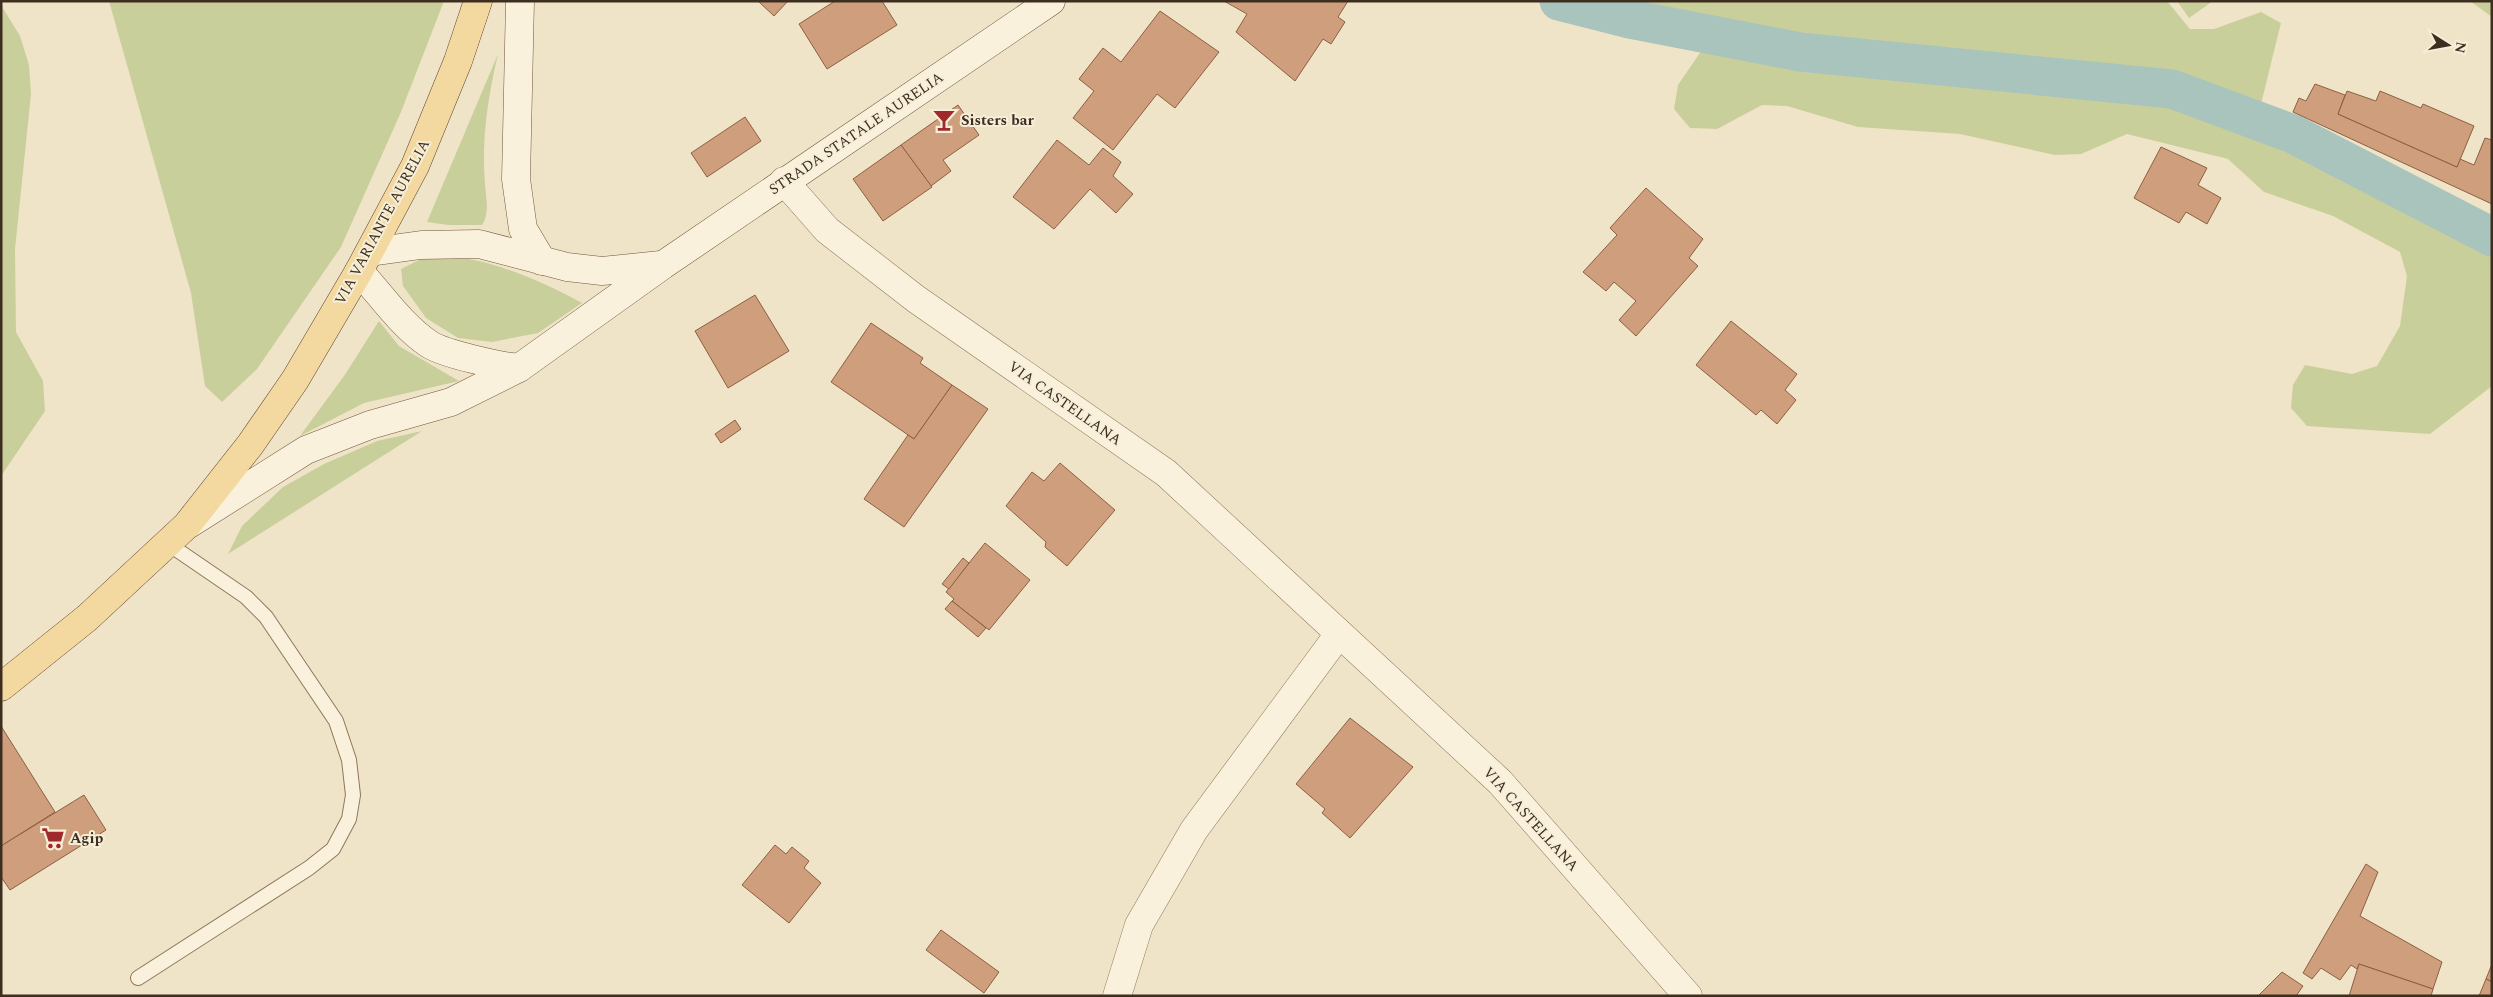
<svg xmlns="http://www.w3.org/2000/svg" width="2493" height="997" font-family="Spectral,serif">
	<rect width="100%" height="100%" fill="#f0e4c8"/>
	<g fill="#c9cf9b">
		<path d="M109,1H444L401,112L341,247L257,369L222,402L205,386L191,293Z"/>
		<path d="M1623,1H2167L2190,29H2214L2261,12L2281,23L2257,120L2264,131L2492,247V386L2430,434L2307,426L2291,408L2293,385L2305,365L2352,374L2377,366L2400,326L2407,276L2400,252L2333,216L2264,192L2228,159L2127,134L2081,154L2055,155L1960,134L1858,127L1787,106L1762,105L1717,129L1690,128L1674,109L1678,85L1719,25Z"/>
		<path d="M2177,1H2213L2189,18Z"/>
		<path d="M2470,1H2492V17Z"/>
		<path d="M1,5L20,36L29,65L31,94L15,249L16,332L43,381L45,411L1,476Z"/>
		<path d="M498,54C488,97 481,140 485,184C486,199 490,213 482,225H448L427,222Z"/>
		<path d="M423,258C439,259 458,257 474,260C511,268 549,285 582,303L538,333L492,342L458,338L426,318L403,286L401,269Z"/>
		<path d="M379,321L399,346L459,381L364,403L300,436L344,376Z"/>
		<path d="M422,431L228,554L242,526L283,487L324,464L377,441Z"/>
	</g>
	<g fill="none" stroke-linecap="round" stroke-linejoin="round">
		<path stroke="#a9c4bc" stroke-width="39" d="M1559,1L1630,19L1800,52L2172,89L2293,134L2492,237"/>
	</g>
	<g fill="#cf9f7d" stroke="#8d5f41">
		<path d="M758,1H788L774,16Z"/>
		<path d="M835,1H882L897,25L827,69L799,24Z"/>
		<path d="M1224,1H1348L1338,17L1345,22L1331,44L1323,39L1295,81L1236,32L1247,14Z"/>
		<path d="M1160,11L1219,52L1175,108L1157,94L1113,150L1073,118L1094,91L1079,79L1103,48L1121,62Z"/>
		<path d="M2315,84L2345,95L2338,114L2457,167L2460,159L2474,165L2485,138L2492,140V204L2293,112L2299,98L2306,101Z"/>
		<path d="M2347,91L2376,101L2380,91L2421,108L2423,104L2474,126L2457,167L2338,114Z"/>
		<path d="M958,105L979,135L943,160L951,171L931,186L901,145Z"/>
		<path d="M745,117L761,141L707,177L691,153Z"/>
		<path d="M1057,140L1089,165L1103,148L1121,162L1113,176L1133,194L1116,213L1090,189L1054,229L1013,197Z"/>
		<path d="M901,145L932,187L883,221L853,179Z"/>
		<path d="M2161,147L2207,168L2198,185L2221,198L2207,224L2186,212L2179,223L2134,198Z"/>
		<path d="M1646,188L1703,239L1689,258L1698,266L1636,336L1619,320L1636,301L1614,282L1606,291L1583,272L1617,235L1610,228Z"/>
		<path d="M755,295L789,351L728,388L695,331Z"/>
		<path d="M1731,321L1797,374L1785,390L1796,400L1777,424L1761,410L1756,415L1696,365Z"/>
		<path d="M871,323L923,358L920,363L952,385L914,439L831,382Z"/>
		<path d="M952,385L988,409L904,527L864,499L908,435L914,439Z"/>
		<path d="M735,420L741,429L721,443L715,434Z"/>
		<path d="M1060,463L1115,510L1067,566L1045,547L1046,542L1006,506L1032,472L1044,481Z"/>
		<path d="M985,543L1030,580L989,630L952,601L954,599L946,592Z"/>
		<path d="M963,558L969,563L949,589L942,584Z"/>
		<path d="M952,601L986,628L978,637L945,609Z"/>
		<path d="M1350,718L1413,767L1350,838L1322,813L1325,809L1296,784Z"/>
		<path d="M1,726L55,812L1,846Z"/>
		<path d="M84,795L106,830L10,890L1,877V846Z"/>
		<path d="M775,845L786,854L792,847L809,861L804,868L821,883L789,923L742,885Z"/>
		<path d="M2366,864L2378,872L2360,916L2442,962L2433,989L2359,964L2357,969L2351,965L2340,980L2321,968L2312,979L2303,973Z"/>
		<path d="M941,930L999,972L984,993L926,950Z"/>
		<path d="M2359,964L2433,989L2431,996H2349Z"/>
		<path d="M2492,964V982L2486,979Z"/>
		<path d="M2282,972L2303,986L2296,996H2258Z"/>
		<path d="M2486,979L2492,982V996H2479Z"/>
	</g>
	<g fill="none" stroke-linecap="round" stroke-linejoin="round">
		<defs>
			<path id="service" d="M138,978L309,868L333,849L349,819L353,795L349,760L336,721L266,617L246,597L167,543"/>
			<g id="minor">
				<path d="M784,181L827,230L916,299L1166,473L1500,782L1688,996"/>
				<path d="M1117,996L1139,925L1194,830L1339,634"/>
			</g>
			<g id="secondary">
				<path d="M520,1L516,179L523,229L542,261"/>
				<path d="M370,252L421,245L479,244L567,267L602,271L661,265"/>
				<path d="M359,271C381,295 402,326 429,344C444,354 500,366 519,368"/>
				<path d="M189,524L306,450L370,425L451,402L519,368L663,265L1051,1"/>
			</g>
			<path id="primary" d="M1,687L87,618L187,525L250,445L295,380L359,271L415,166L458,61L478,1"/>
		</defs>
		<use href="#service" stroke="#8d765c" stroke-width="16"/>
		<use href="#minor" stroke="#8d765c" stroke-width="29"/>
		<use href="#secondary" stroke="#6f573f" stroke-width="29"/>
		<use href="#primary" stroke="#5b4430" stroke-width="29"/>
		<use href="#service" stroke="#faf1dc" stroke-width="14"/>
		<use href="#minor" stroke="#faf1dc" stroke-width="28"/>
		<use href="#secondary" stroke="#faf1dc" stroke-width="28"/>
		<use href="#primary" stroke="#f3d9a0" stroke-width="28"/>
	</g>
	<defs>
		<symbol id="bar-bare" viewBox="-9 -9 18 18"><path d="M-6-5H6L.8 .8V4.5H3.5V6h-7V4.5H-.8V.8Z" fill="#9e2a2b" stroke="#f7eed8" stroke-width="2.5" paint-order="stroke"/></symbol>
		<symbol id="supermarket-bare" viewBox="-9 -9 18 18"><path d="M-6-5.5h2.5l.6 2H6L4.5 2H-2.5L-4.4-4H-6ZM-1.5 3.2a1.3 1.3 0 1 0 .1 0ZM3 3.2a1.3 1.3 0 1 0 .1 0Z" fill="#9e2a2b" stroke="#f7eed8" stroke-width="2.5" paint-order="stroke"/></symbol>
	</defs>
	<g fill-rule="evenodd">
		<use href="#bar-bare" x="928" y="104" width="32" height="32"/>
		<use href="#supermarket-bare" x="37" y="822" width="32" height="32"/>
	</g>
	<g text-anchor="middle" stroke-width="4" stroke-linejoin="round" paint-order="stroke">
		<g font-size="15" font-weight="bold" fill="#3d2e20" stroke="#f7eed8" text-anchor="start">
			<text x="961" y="125">Sisters bar</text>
			<text x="70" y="843">Agip</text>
		</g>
		<g font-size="15" fill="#3d2e20" stroke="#f7eed8">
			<text transform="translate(856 133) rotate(-34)" y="5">STRADA STATALE AURELIA</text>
			<text transform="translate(382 222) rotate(-62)" y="5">VIA VARIANTE AURELIA</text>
			<text transform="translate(1065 403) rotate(35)" y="5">VIA CASTELLANA</text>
			<text transform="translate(1531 819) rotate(48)" y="5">VIA CASTELLANA</text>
		</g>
	</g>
	<rect width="2493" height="997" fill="none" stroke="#3d2e20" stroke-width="5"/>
	<g transform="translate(2448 45) rotate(101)" stroke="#f7eed8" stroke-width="4" paint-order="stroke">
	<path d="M0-4L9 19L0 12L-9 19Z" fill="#3d2e20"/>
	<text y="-8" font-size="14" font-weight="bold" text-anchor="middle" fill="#3d2e20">N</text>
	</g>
</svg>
